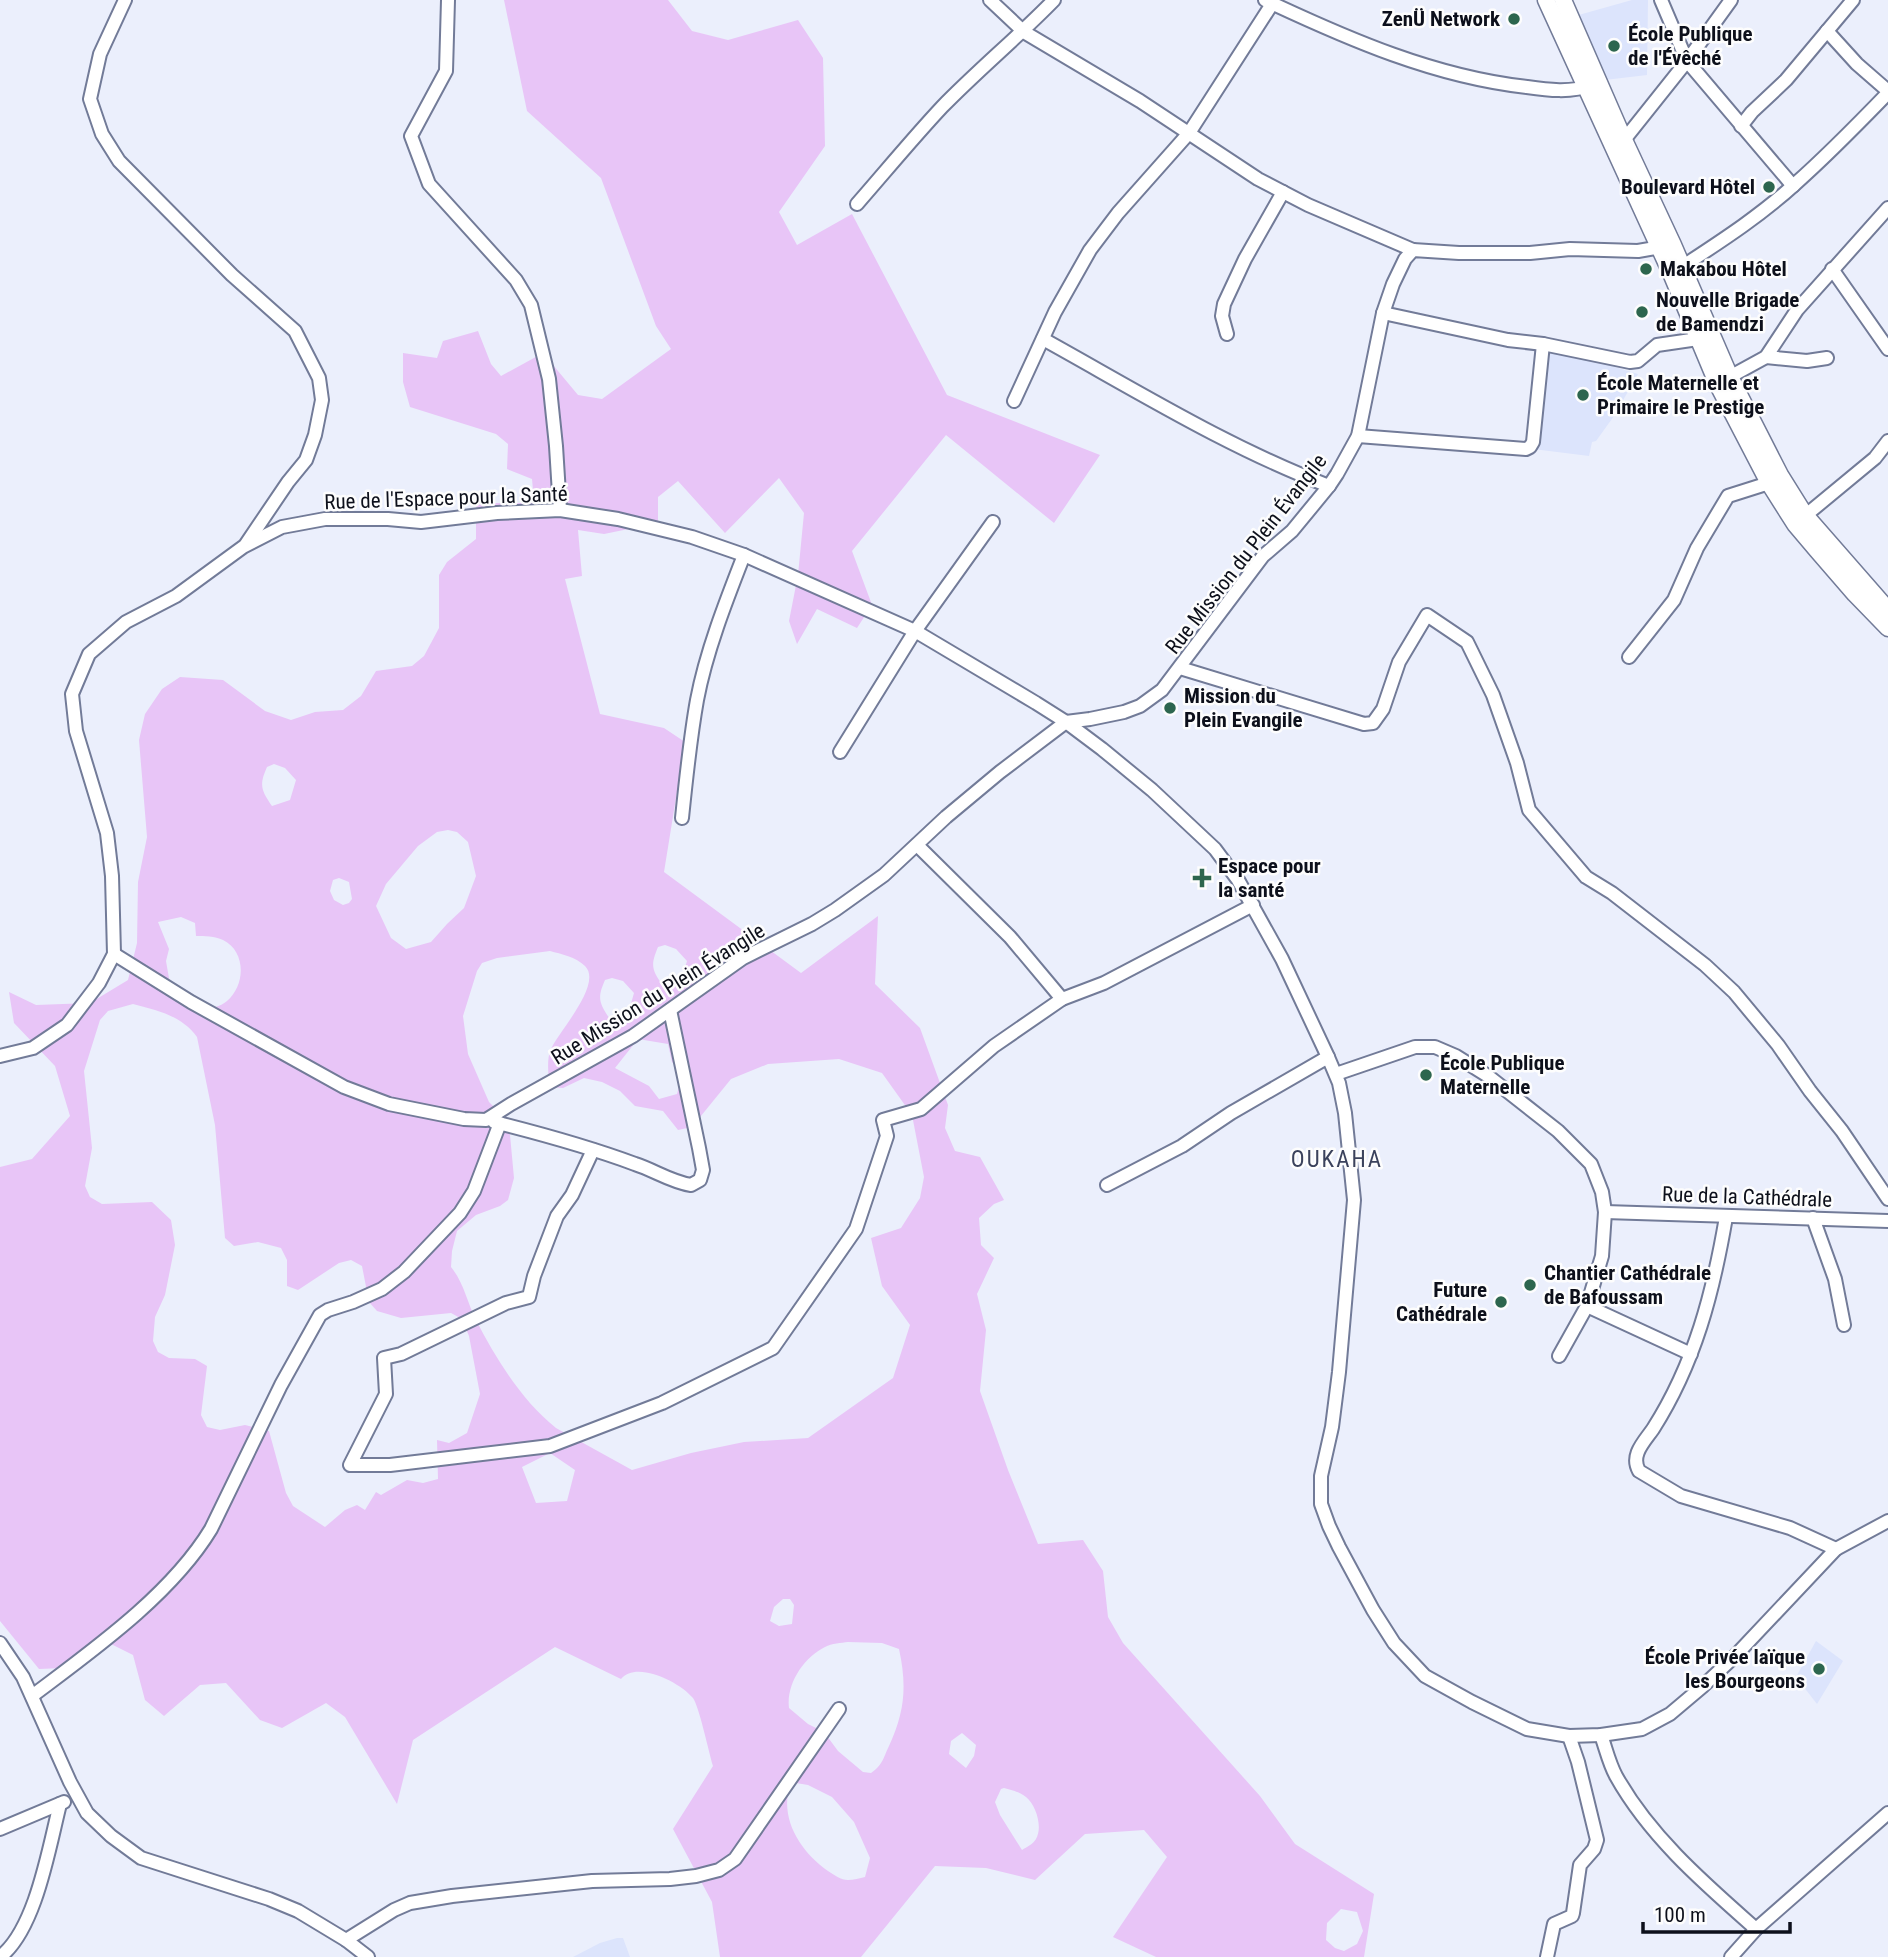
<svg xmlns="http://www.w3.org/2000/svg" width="1888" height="1957" font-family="'Roboto Condensed',sans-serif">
	<rect width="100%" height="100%" fill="#ebeffc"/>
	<g fill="#dce4fc">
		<path d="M1632,0H1648L1647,75L1596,81L1568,18Z"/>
		<path d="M1559,350L1638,374L1614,416L1596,441L1592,442L1589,456L1533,449L1546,353Z"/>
		<path d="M1816,1641L1843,1661L1817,1704L1796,1677Z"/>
		<path d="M617,1938H623L630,1957H573L600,1943Z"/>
	</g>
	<path fill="#e8c5f7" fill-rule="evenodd" d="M504,0H668L692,31L728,40L798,20L823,58L825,146L779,212L797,245L852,214L947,395L1100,455L1054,523L946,435L852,551L872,605L857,628L817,609L797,644L789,621L798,575L804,513L779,478L725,533L678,481L658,497V523L604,534L578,530L582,576L565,579L600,714L664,728L685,742L664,872L801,973L878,916L875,984L920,1028L948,1105L945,1128L955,1151L980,1157L1004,1200L994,1204L979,1218L981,1245L994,1258L977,1294L986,1330L980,1391L1008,1470L1038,1544L1083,1540L1103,1571L1108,1617L1123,1643L1260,1796L1295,1844L1374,1894L1364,1957H1156L1113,1937L1167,1857L1144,1830L1085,1834L1035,1880L986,1868L935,1866L861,1957H720L712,1902L673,1829L713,1766C709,1753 699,1706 693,1698C680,1682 636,1660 621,1679L555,1647L413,1740L397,1804L345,1717L326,1703L282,1728L260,1720L226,1683L200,1685L164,1716L145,1700L133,1655L111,1644L63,1668L39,1669L0,1621V1167L32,1159L70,1116L55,1066L14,1023L9,992L36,1005L90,1003L128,980L137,943L138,882L147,837L139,740L145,714L162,689L180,677L223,680L265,711L291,720L315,712L343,710L361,696L376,671L412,666L424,656L439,628V575L447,562L476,539V503H523L533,490L532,479L507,469L508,444L496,434L410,407L403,382V353L437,358L443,341L478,331L491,364L501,376L543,353L578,395L602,399L671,349L656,326L601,178L527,111ZM274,764L285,768L296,780L290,800L272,806C261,790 259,785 267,767ZM448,830L457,832L468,842L476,876L464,908L447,924L431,942L406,949L391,938L376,906L386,884L418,846L437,832ZM339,878L349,882L352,899L349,903L343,905L334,900L330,891L333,880ZM181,917L195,923L196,936C204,936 215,936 223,940C246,951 246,985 227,1001C220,1007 211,1008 202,1009L170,984L166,961L169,949L158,922ZM665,945L676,949L687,961L681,981L663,986C652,970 650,966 658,947ZM550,951C561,954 576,957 585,966C603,984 559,1031 551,1049C546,1059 549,1076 549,1087L563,1088L584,1078L602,1082L620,1091L635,1106L663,1111L678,1130L692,1127L731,1079L768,1064L839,1059L882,1073L912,1115L924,1177L920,1198L901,1228L871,1238L882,1286L910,1325L893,1378L808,1438L744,1442L691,1453L632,1470L556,1428C522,1401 496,1359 476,1320C467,1302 464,1283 451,1267L452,1251L457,1231L476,1215L500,1206L508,1200L514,1178L510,1135L497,1110L489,1102L468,1054L463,1016L477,971L482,963L497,958ZM612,978L623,981L634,993L628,1014L610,1019C599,1003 597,998 605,980ZM133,1004C158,1011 181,1015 197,1037L215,1125L225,1238L234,1246L258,1242L281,1248L287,1260V1286L298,1290L339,1263L351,1260L362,1266L369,1302L377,1311L401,1318L451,1313L462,1319L469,1336L480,1394L467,1433L449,1443L437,1440L438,1479L423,1483L407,1480L381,1495L376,1492L365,1510L357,1505L345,1510L325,1527L293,1506L286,1493L269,1431L245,1425L220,1430L207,1427L201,1415L207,1366L195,1359L169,1358L158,1352L153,1341L155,1317L165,1295L175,1245L171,1220L152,1202L102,1204L90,1197L85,1186L92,1148L84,1071L100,1020L108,1011ZM638,1039L668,1044L672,1062L677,1067L680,1083L677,1094L659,1099L649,1086L615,1068ZM550,1453L575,1470L567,1501L536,1503L522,1467ZM783,1599H790L794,1605L792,1624L779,1626L770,1621L774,1607ZM848,1642L882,1643L899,1649C907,1686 905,1711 889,1746C883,1758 883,1765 871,1773L863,1772L838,1751L824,1732L808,1724L789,1708C786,1684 804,1657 825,1647C832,1643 841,1643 848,1642ZM962,1733L976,1745L974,1756L966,1768L949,1754L951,1741ZM796,1783L808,1785L832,1797L854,1822L870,1858L865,1877C860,1878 853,1880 848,1880C841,1880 834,1875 828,1871C801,1852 779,1819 790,1785ZM1004,1788C1012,1790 1019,1792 1026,1797C1036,1805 1043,1827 1036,1839C1033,1844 1027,1847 1022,1850L1000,1815L995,1802L1001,1789ZM1341,1909L1357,1912L1363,1931L1357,1944L1344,1951L1335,1948L1326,1940L1327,1923Z"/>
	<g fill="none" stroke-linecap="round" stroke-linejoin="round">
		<defs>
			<g id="minor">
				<path d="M125,0L100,54L90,99L102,134L119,161L232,275L295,331L319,378L322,400L315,435L306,460L288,482L246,544"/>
				<path d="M448,0L446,71L411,136L429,184L516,280L531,305L549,379L556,446L560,510"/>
				<path d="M990,0L1024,32L1140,101L1258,179L1308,205L1413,250"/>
				<path d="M1265,0C1348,39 1435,77 1527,87C1547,90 1572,93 1591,85"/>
				<path d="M1661,0L1687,61L1793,186"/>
				<path d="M1827,31L1857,64L1888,91"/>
				<path d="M1741,126L1752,112L1786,80L1853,0"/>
				<path d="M1624,140L1687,61L1731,0"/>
				<path d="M857,204C885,172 913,138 942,107C978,70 1018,37 1054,0"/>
				<path d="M1832,269L1888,349"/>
				<path d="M1677,270C1718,243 1759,217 1795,184C1828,155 1858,124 1888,93"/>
				<path d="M1383,313L1508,340L1543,344L1630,362L1638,361L1657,345L1698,339"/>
				<path d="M1227,334L1222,316L1224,304L1245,259L1283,192"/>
				<path d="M1043,339C1137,391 1229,448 1329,486"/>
				<path d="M1766,357L1807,361L1827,358"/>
				<path d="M1724,380L1766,357L1797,310L1888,208"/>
				<path d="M1014,401L1055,312L1090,250L1118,213L1189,133L1272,4"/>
				<path d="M1358,436L1526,449L1530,447L1533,442L1543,344"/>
				<path d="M1800,520L1875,458L1888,441"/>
				<path d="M1629,657L1674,600L1697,548L1728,496L1769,483"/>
				<path d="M1180,668L1364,724L1373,723L1383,709L1399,662L1427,615L1467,642L1493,695L1517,763L1529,810L1586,877L1612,893L1705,965L1734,992L1778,1045L1810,1091L1842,1131L1888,1199"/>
				<path d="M840,752L915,631L993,522"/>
				<path d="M682,818C686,779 690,739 697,700C706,652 726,601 744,555"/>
				<path d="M917,845L1010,937L1062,999"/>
				<path d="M114,954L191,1002L344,1087L389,1104L464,1119L486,1120L511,1104L633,1036L743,958L812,924L835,910L884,875L946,817L1000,772L1066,722L1090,719L1124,712L1140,706L1162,690L1263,556L1292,531L1329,486L1337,474L1358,436L1383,313L1393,284L1405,259L1413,250L1459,253H1530L1570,249L1638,251L1667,246"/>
				<path d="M0,1056L33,1048L67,1025L99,983L114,954L112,876L107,833L76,731L72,694L89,654L126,622L176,596L243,547L282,527L325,519H388L421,522L497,513L560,510L618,519L692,537L744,555L915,631L1036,703L1066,722L1102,749L1152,790L1215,849L1238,880L1282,959L1328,1057L1339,1083L1345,1113L1354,1200L1339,1372L1332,1427L1321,1476V1504L1329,1526L1339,1547L1373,1610L1394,1643L1425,1676L1472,1702L1527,1729L1569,1736L1601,1735L1642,1729L1670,1714L1702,1687L1736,1655L1836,1549L1888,1521"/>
				<path d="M1336,1074L1415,1047H1435L1456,1056L1488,1076L1558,1131L1591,1164L1602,1192L1605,1212L1602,1256L1587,1306L1559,1356"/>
				<path d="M494,1122C542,1134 589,1147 635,1164C654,1170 671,1182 691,1185L700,1180L703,1170L699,1148L670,1010"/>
				<path d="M593,1150L572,1195L557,1216L534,1276L529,1297L506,1303L401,1354L384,1358L386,1394L350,1465H390L550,1446L662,1403L773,1348L856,1229L887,1136L883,1120L921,1109L994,1046L1062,999L1104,983L1253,905"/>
				<path d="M1107,1185L1182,1146L1231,1113L1328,1057"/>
				<path d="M1605,1212L1888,1221"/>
				<path d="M1726,1217C1713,1293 1695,1363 1653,1429C1644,1442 1630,1455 1639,1471L1681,1496L1790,1528L1836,1549"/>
				<path d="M1813,1218L1835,1279L1844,1325"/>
				<path d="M1587,1306L1691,1354"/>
				<path d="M0,1643L23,1677L70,1782L87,1813L111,1836L141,1858L269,1899L298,1911L346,1940L368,1957"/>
				<path d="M32,1696C93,1650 171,1595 211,1529L281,1385L320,1315L328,1310L353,1302L382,1289L404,1272L460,1213L474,1191L500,1123"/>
				<path d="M1601,1735C1606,1749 1609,1763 1616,1776C1650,1837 1705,1884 1756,1929"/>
				<path d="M0,1829L64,1802"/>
				<path d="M346,1940L394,1910L410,1903L452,1896L592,1881L670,1879L696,1876L719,1870L735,1859L839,1709"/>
				<path d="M0,1957C36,1929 49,1847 60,1804"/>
				<path d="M1547,1957L1554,1924L1572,1916L1573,1913L1580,1865L1594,1849L1597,1840L1578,1762L1569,1736"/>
				<path d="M1731,1957L1756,1929L1888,1813"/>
			</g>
			<g id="major">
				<path d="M1546,0L1671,273L1717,383L1769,483L1795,524L1817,550L1855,594L1888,628"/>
				<path d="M1563,0L1624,140L1673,245L1730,377L1780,475L1805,515L1888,610"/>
			</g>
		</defs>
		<use href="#minor" stroke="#727b98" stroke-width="16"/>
		<use href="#major" stroke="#727b98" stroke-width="19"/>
		<use href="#minor" stroke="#fff" stroke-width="12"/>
		<use href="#major" stroke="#fff" stroke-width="16"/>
	</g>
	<g fill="#2d664e" stroke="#fdfdfd" stroke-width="2.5">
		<circle cx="1514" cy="19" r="7"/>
		<circle cx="1614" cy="46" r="7"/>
		<circle cx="1769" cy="187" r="7"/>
		<circle cx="1646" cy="269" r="7"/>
		<circle cx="1642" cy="312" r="7"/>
		<circle cx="1583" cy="395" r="7"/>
		<circle cx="1170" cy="708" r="7"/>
		<path d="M1198.5 867.5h7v7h7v7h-7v7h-7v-7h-7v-7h7z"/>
		<circle cx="1426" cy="1075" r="7"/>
		<circle cx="1530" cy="1285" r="7"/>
		<circle cx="1501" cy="1302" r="7"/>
		<circle cx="1819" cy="1669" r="7"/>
	</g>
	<g text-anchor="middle" stroke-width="5" stroke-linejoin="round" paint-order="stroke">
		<g font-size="21" font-weight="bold" fill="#0d101b" stroke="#fdfdfd" text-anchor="start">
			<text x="1500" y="26" text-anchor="end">ZenÜ Network</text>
			<text x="1628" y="41">École Publique<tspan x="1628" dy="24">de l'Évêché</tspan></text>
			<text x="1755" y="194" text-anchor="end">Boulevard Hôtel</text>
			<text x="1660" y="276">Makabou Hôtel</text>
			<text x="1656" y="307">Nouvelle Brigade<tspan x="1656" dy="24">de Bamendzi</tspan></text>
			<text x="1597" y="390">École Maternelle et<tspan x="1597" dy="24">Primaire le Prestige</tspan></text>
			<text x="1184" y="703">Mission du<tspan x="1184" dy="24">Plein Evangile</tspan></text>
			<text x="1218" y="873">Espace pour<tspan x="1218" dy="24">la santé</tspan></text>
			<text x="1440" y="1070">École Publique<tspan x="1440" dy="24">Maternelle</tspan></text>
			<text x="1544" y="1280">Chantier Cathédrale<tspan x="1544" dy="24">de Bafoussam</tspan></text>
			<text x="1487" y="1297" text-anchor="end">Future<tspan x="1487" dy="24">Cathédrale</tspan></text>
			<text x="1805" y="1664" text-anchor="end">École Privée laïque<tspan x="1805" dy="24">les Bourgeons</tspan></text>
		</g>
		<g font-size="21" fill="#0d101b" stroke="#fdfdfd">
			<text transform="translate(446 498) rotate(-2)" y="7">Rue de l'Espace pour la Santé</text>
			<text transform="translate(1246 554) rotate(-52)" y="7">Rue Mission du Plein Évangile</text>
			<text transform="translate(658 994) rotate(-32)" y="7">Rue Mission du Plein Évangile</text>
			<text transform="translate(1747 1197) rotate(2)" y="7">Rue de la Cathédrale</text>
		</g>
		<g font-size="23" letter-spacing="2" fill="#3b425c" stroke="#fdfdfd">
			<text x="1337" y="1167">OUKAHA</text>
		</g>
	</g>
	<path d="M1643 1922v10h147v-10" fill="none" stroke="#0d101b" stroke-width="3.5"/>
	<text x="1654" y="1922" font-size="21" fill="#0d101b" stroke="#fdfdfd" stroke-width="5" paint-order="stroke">100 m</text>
</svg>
